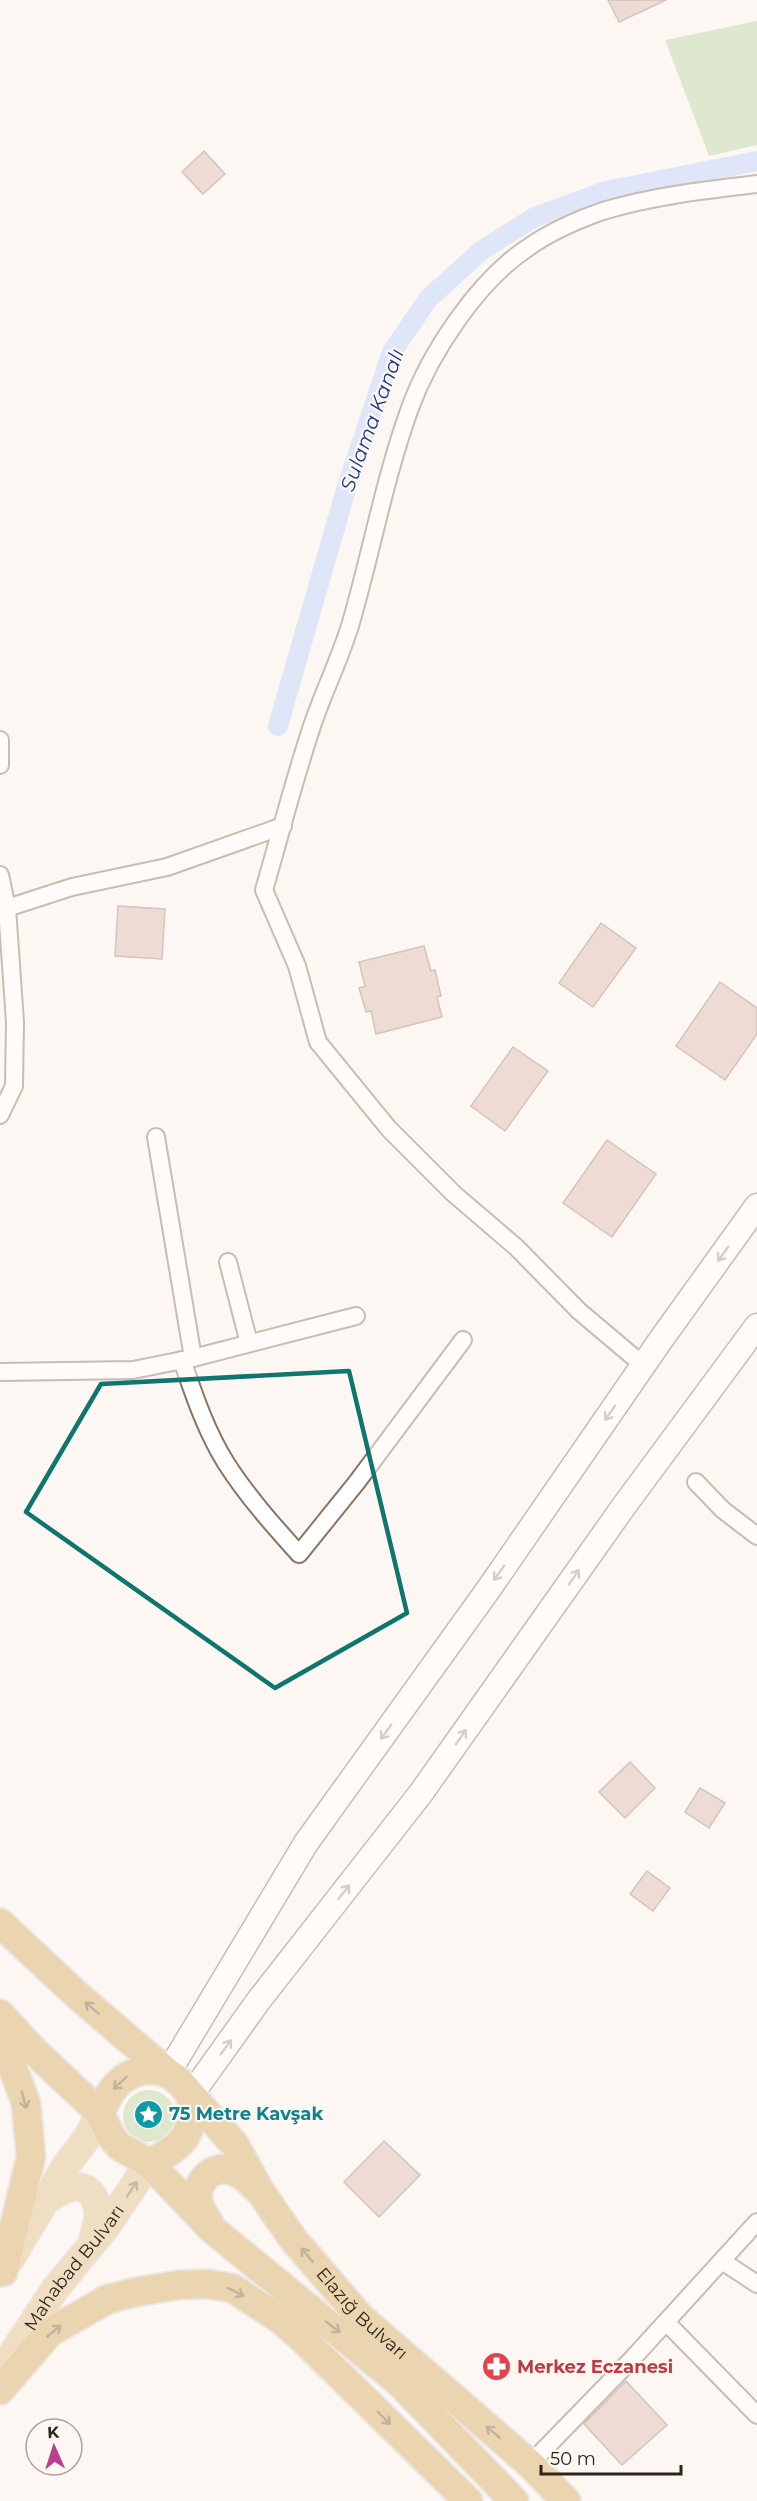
<svg xmlns="http://www.w3.org/2000/svg" width="757" height="2501" font-family="Montserrat,sans-serif">
	<rect width="100%" height="100%" fill="#fdf7f3"/>
	<g fill="#b5d5a3">
		<path d="M757,21V145L709,156L665,40Z"/>
		<circle cx="149" cy="2116" r="26"/>
	</g>
	<g fill="none" stroke-linecap="round" stroke-linejoin="round">
		<path stroke="#bad0fd" stroke-width="20" d="M278,726L347,486L392,352L428,299L482,250L535,217L606,191L757,161"/>
	</g>
	<g fill="#d9b9af" stroke="#a3867c" stroke-width="1.5">
		<path d="M608,0H666L619,22Z"/>
		<path d="M204,151L225,174L203,194L182,172Z"/>
		<path d="M118,906L165,909L162,959L115,956Z"/>
		<path d="M601,923L636,948L593,1007L559,983Z"/>
		<path d="M424,946L431,971L435,970L441,996L437,997L442,1017L376,1034L371,1011L366,1012L359,988L365,986L359,962Z"/>
		<path d="M720,982L757,1008V1034L725,1080L676,1046Z"/>
		<path d="M513,1047L548,1071L505,1131L471,1106Z"/>
		<path d="M607,1140L656,1174L612,1237L563,1203Z"/>
		<path d="M630,1762L655,1788L625,1818L599,1792Z"/>
		<path d="M700,1788L725,1803L709,1828L685,1812Z"/>
		<path d="M647,1871L670,1888L653,1911L630,1894Z"/>
		<path d="M384,2141L420,2175L379,2217L344,2182Z"/>
		<path d="M626,2381L667,2425L622,2465L584,2424Z"/>
	</g>
	<g fill="none" stroke-linecap="round" stroke-linejoin="round">
		<defs>
			<g id="minor">
				<path d="M0,740V765"/>
				<path d="M0,875L7,908L15,1022L14,1086L0,1115"/>
				<path d="M7,908L72,887L167,867L283,826"/>
				<path d="M156,1137L193,1358"/>
				<path d="M228,1262L249,1343"/>
				<path d="M182,1360C194,1395 206,1431 226,1463C247,1496 273,1525 299,1554L357,1482L463,1340"/>
				<path d="M643,1365L579,1311L516,1247L454,1194L389,1129L318,1042L297,966L264,890C280,835 294,780 312,726C324,690 342,655 352,619C372,549 385,477 410,408C430,353 477,282 526,249C548,233 577,220 603,211C652,196 706,190 757,184"/>
				<path d="M0,1372L133,1370L193,1358L356,1316"/>
				<path d="M696,1482L723,1510L757,1536"/>
				<path d="M722,2261L757,2284"/>
				<path d="M666,2322L757,2415"/>
				<path d="M530,2464L633,2358L757,2222"/>
			</g>
			<g id="secondary">
				<path d="M168,2073L306,1843L488,1590L660,1341L757,1206"/>
				<path d="M191,2095L259,2000L421,1793L624,1506L757,1326"/>
			</g>
			<g id="primary">
				<path d="M45,2201C59,2192 80,2177 93,2196C96,2201 98,2208 98,2214C98,2223 94,2234 92,2243"/>
				<path d="M10,2260L67,2164L87,2138L100,2113"/>
				<path id="s1" d="M0,2373L55,2289L107,2226L149,2163"/>
			</g>
			<g id="trunk">
				<path d="M0,1923L77,1995L168,2073"/>
				<path d="M0,2014L34,2051L100,2113L111,2136L119,2146L149,2163C185,2145 194,2136 191,2095C185,2088 176,2076 166,2073C148,2066 126,2072 114,2088C108,2095 104,2105 100,2113"/>
				<path d="M0,2047L14,2071L26,2103L31,2157L3,2272"/>
				<path id="s2" d="M191,2095L234,2144L260,2191L293,2239L360,2317L530,2464L566,2501"/>
				<path d="M149,2163L212,2229L401,2384L514,2501"/>
				<path d="M209,2223C204,2215 198,2206 198,2197C197,2189 200,2185 204,2179C221,2159 242,2173 256,2188"/>
				<path d="M0,2390L50,2332L108,2299L136,2292L178,2285L208,2284L232,2288L280,2319L304,2340L468,2501"/>
			</g>
		</defs>
		<use href="#minor" stroke="#8b7463" stroke-width="20"/>
		<use href="#secondary" stroke="#8b7463" stroke-width="27"/>
		<use href="#primary" stroke="#d5d3d2" stroke-width="30"/>
		<use href="#trunk" stroke="#d5d3d2" stroke-width="32"/>
		<use href="#minor" stroke="#fff" stroke-width="16"/>
		<use href="#secondary" stroke="#fff" stroke-width="24"/>
		<use href="#primary" stroke="#dfbf89" stroke-width="27"/>
		<use href="#trunk" stroke="#d4aa62" stroke-width="28"/>
	</g>
	<defs><path id="oneway-shaft" d="M-6 0H5M1.5-3L5.5 0L1.5 3" fill="none" stroke-width="1.6" stroke-linecap="round" stroke-linejoin="round" transform="scale(1.5)"/></defs>
	<g stroke="#a09c99">
		<use href="#oneway-shaft" transform="translate(723 1254) rotate(126)"/>
		<use href="#oneway-shaft" transform="translate(610 1413) rotate(125)"/>
		<use href="#oneway-shaft" transform="translate(499 1573) rotate(125)"/>
		<use href="#oneway-shaft" transform="translate(574 1577) rotate(-55)"/>
		<use href="#oneway-shaft" transform="translate(386 1732) rotate(126)"/>
		<use href="#oneway-shaft" transform="translate(461 1737) rotate(-55)"/>
		<use href="#oneway-shaft" transform="translate(344 1892) rotate(-52)"/>
		<use href="#oneway-shaft" transform="translate(226 2047) rotate(-54)"/>
	</g>
	<g stroke="#78603c">
		<use href="#oneway-shaft" transform="translate(92 2008) rotate(-139)"/>
		<use href="#oneway-shaft" transform="translate(120 2083) rotate(137)"/>
		<use href="#oneway-shaft" transform="translate(24 2100) rotate(75)"/>
		<use href="#oneway-shaft" transform="translate(307 2255) rotate(-130)"/>
		<use href="#oneway-shaft" transform="translate(236 2292) rotate(27)"/>
		<use href="#oneway-shaft" transform="translate(333 2327) rotate(38)"/>
		<use href="#oneway-shaft" transform="translate(54 2331) rotate(-40)"/>
		<use href="#oneway-shaft" transform="translate(384 2418) rotate(45)"/>
		<use href="#oneway-shaft" transform="translate(493 2432) rotate(-139)"/>
	</g>
	<use stroke="#867253" href="#oneway-shaft" transform="translate(132 2189) rotate(-56)"/>
	<path d="M0 0H757V2501H0ZM349,1371L407,1613L275,1688L26,1512L101,1384Z" fill="#fdf7f3" fill-opacity=".55" fill-rule="evenodd"/>
	<path fill="none" stroke="#0f766e" stroke-width="4.5" stroke-linejoin="round" d="M349,1371L407,1613L275,1688L26,1512L101,1384Z"/>
	<defs>
		<symbol id="sight-disc" viewBox="-11 -11 22 22"><circle r="9.5" fill="#0f9aa8" stroke="#fdf7f3"/><path d="M0-6L1.8-2.2L6-1.7L2.9 1.2L3.7 5.4L0 3.3L-3.7 5.4L-2.9 1.2L-6-1.7L-1.8-2.2Z" fill="#fff"/></symbol>
		<symbol id="pharmacy-disc" viewBox="-11 -11 22 22"><circle r="9.5" fill="#e0444e" stroke="#fdf7f3"/><path d="M-2-6h4v4h4v4h-4v4h-4v-4h-4v-4h4Z" fill="#fff"/></symbol>
	</defs>
	<g fill-rule="evenodd">
		<use href="#sight-disc" x="132" y="2098" width="33" height="33"/>
		<use href="#pharmacy-disc" x="480" y="2350" width="33" height="33"/>
	</g>
	<g text-anchor="middle" stroke-width="4.5" stroke-linejoin="round" paint-order="stroke">
		<g font-size="18" font-weight="bold" fill="#0d838f" stroke="#fdf7f3" text-anchor="start">
			<text x="169" y="2120">75 Metre Kavşak</text>
		</g>
		<g font-size="18" fill="#2d241d" stroke="#fdf7f3">
			<text dy="6" stroke="none"><textPath href="#s1" startOffset="129">Mahabad Bulvarı</textPath></text>
			<text dy="6" stroke="none"><textPath href="#s2" startOffset="279">Elazığ Bulvarı</textPath></text>
		</g>
		<g font-size="18" font-weight="bold" fill="#be3a42" stroke="#fdf7f3" text-anchor="start">
			<text x="517" y="2373">Merkez Eczanesi</text>
		</g>
		<g font-size="20" font-style="italic" fill="#18388a" stroke="#fdf7f3">
			<text transform="translate(372 420) rotate(-70)" y="7">Sulama Kanalı</text>
		</g>
	</g>
	<g transform="translate(54 2447) rotate(357)"><circle r="28" fill="#fdf7f3" stroke="#aaa39d" stroke-width="1.5"/>
	<path d="M0-4.5L10 22L0 15L-10 22Z" fill="#bb3e8e"/>
	<text y="-9" font-size="16" font-weight="bold" text-anchor="middle" fill="#2d241d">K</text>
	</g>
	<path d="M541 2465v9h140v-9" fill="none" stroke="#2d241d" stroke-width="3"/>
	<text x="550" y="2465" font-size="18" fill="#2d241d" stroke="#fdf7f3" stroke-width="4.5" paint-order="stroke">50 m</text>
</svg>
